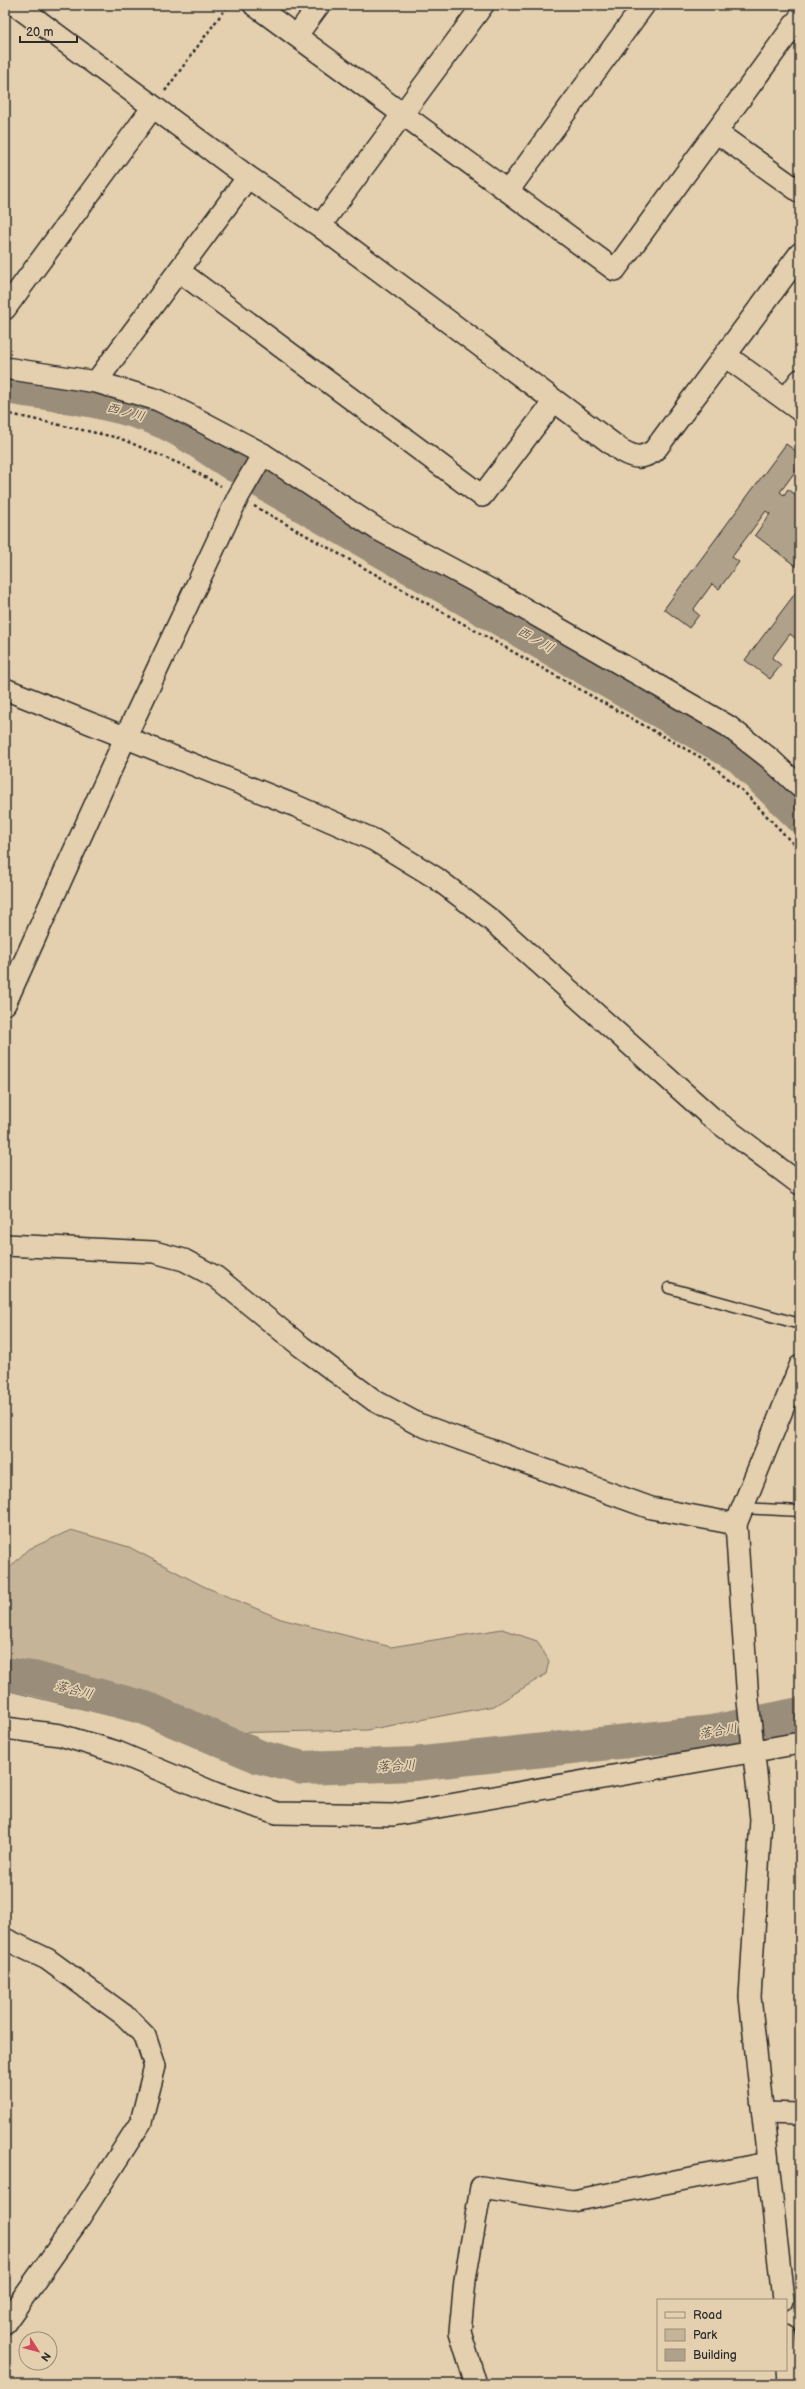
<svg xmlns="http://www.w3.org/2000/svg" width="805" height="2389" font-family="'Balsamiq Sans','Klee One',sans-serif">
	<rect width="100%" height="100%" fill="#e4cfae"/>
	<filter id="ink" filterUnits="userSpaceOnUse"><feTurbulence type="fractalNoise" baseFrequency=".025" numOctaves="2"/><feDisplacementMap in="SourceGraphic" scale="8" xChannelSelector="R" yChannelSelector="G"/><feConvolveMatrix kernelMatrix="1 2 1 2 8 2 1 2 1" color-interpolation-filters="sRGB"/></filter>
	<g filter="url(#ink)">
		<path fill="#c6b499" stroke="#787062" d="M71,1530L129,1547L203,1586L281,1619L391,1647L502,1629L537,1641L549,1661L546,1674L494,1706L367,1730L218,1733L107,1715L5,1690V1573L27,1550Z"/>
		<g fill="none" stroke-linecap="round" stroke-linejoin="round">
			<g stroke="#9a8e7a" stroke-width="34">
				<path d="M5,387C55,395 120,401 166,423C190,434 213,452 236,466"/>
				<path d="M259,480L740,757L800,816"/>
				<path d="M5,1674L33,1678L145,1708L260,1757L303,1768L414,1764L712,1732L800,1714"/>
			</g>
		</g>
		<g fill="#b0a18a" stroke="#2b2b2b">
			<path d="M786,444L800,454V465L780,492L784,495L788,489L800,498V563L797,567L755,535L770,514L766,511L732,557L739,562L719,589L712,584L693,610L699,615L689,628L664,609Z"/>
			<path d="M800,587V639L799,641L790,634L772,658L781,665L770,679L745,660Z"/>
		</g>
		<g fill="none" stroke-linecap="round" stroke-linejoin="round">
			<defs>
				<g id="service">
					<path d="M669,1288L800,1324"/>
					<path d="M742,1508L800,1511"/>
				</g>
				<g id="minor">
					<path d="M254,5L615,270L800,17"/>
					<path d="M297,35L319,5"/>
					<path d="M716,132L800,192"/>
					<path d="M508,191L644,5"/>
					<path d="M320,226L483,5"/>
					<path d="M179,271L482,496L554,401"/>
					<path d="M5,309L153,107"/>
					<path d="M5,368L96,382L158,400L191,416L263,454L377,529L504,597L728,726L769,758L800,787"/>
					<path d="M96,382L248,177"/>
					<path d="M786,399L800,380"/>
					<path d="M5,689L296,806L374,840L436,878L491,920L711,1117L800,1184"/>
					<path d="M5,1004L126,736L238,497L263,454"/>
					<path d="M5,1245L154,1252L184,1260L216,1277L302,1347L375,1401L418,1424L651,1508L736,1524"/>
					<path d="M5,1728L60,1735L117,1752L217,1794L277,1813L393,1815L800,1743"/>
					<path d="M5,1939L47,1959L124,2015L145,2036L155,2066L141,2122L74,2226L5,2323"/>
					<path d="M763,2113L800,2114"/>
					<path d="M783,2300L750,1997L761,1819L748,1701L736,1524L800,1366"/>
					<path d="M786,2335L789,2384"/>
					<path d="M476,2384L460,2332L465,2280L481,2187L573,2201L767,2163"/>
				</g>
				<g id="tertiary">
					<path d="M16,5L248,177L320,226L622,451C635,458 641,459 654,451L800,254"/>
					<path d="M726,356L800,410"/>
				</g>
			</defs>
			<use href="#service" stroke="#2b2b2b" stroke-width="13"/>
			<use href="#minor" stroke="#2b2b2b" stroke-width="24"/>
			<use href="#tertiary" stroke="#2b2b2b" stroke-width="25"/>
			<g stroke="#2b2b2b" stroke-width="2.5" stroke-dasharray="3 3" stroke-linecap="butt">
				<path d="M165,91L228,5"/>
				<path d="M5,413L119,438L185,466L221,486"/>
				<path d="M254,506L707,761L744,792L800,851"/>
			</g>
			<use href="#service" stroke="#e4cfae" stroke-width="10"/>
			<use href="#minor" stroke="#e4cfae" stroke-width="21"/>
			<use href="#tertiary" stroke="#e4cfae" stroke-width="22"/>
		</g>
	</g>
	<g text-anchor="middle" stroke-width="3.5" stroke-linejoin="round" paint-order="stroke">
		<g font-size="13" font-style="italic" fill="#413f3b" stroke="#e4cfae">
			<text transform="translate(126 411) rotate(15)" y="5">西ノ川</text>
			<text transform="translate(536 639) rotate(30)" y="5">西ノ川</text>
			<text transform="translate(74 1689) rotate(15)" y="5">落合川</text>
			<text transform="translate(718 1730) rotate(-9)" y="5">落合川</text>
			<text transform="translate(396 1765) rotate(-3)" y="5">落合川</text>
		</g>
	</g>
	<rect width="805" height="2389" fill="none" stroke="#e4cfae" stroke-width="20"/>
	<rect x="10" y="10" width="785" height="2369" fill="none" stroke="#2b2b2b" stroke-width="1.5" filter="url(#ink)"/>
	<rect x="657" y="2299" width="130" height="72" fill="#e4cfae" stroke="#9a8d7a"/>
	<rect x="665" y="2312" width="20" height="6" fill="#e4cfae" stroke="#9a8d7a"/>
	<text x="693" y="2319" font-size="12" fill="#2b2b2b">Road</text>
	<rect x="665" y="2329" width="20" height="12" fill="#c6b499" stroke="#9a8d7a"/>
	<text x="693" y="2339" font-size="12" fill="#2b2b2b">Park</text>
	<rect x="665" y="2349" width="20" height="12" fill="#b0a18a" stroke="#9a8d7a"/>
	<text x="693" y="2359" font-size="12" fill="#2b2b2b">Building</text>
	<g transform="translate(38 2351) rotate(126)"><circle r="19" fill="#e4cfae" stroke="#9a8d7a"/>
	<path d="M0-3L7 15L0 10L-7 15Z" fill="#d1495b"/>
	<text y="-6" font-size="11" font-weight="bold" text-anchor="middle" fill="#2b2b2b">N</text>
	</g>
	<path d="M20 36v6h57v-6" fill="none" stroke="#2b2b2b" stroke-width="2"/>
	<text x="26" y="36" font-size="12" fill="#2b2b2b" stroke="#e4cfae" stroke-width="3" paint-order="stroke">20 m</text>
</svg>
